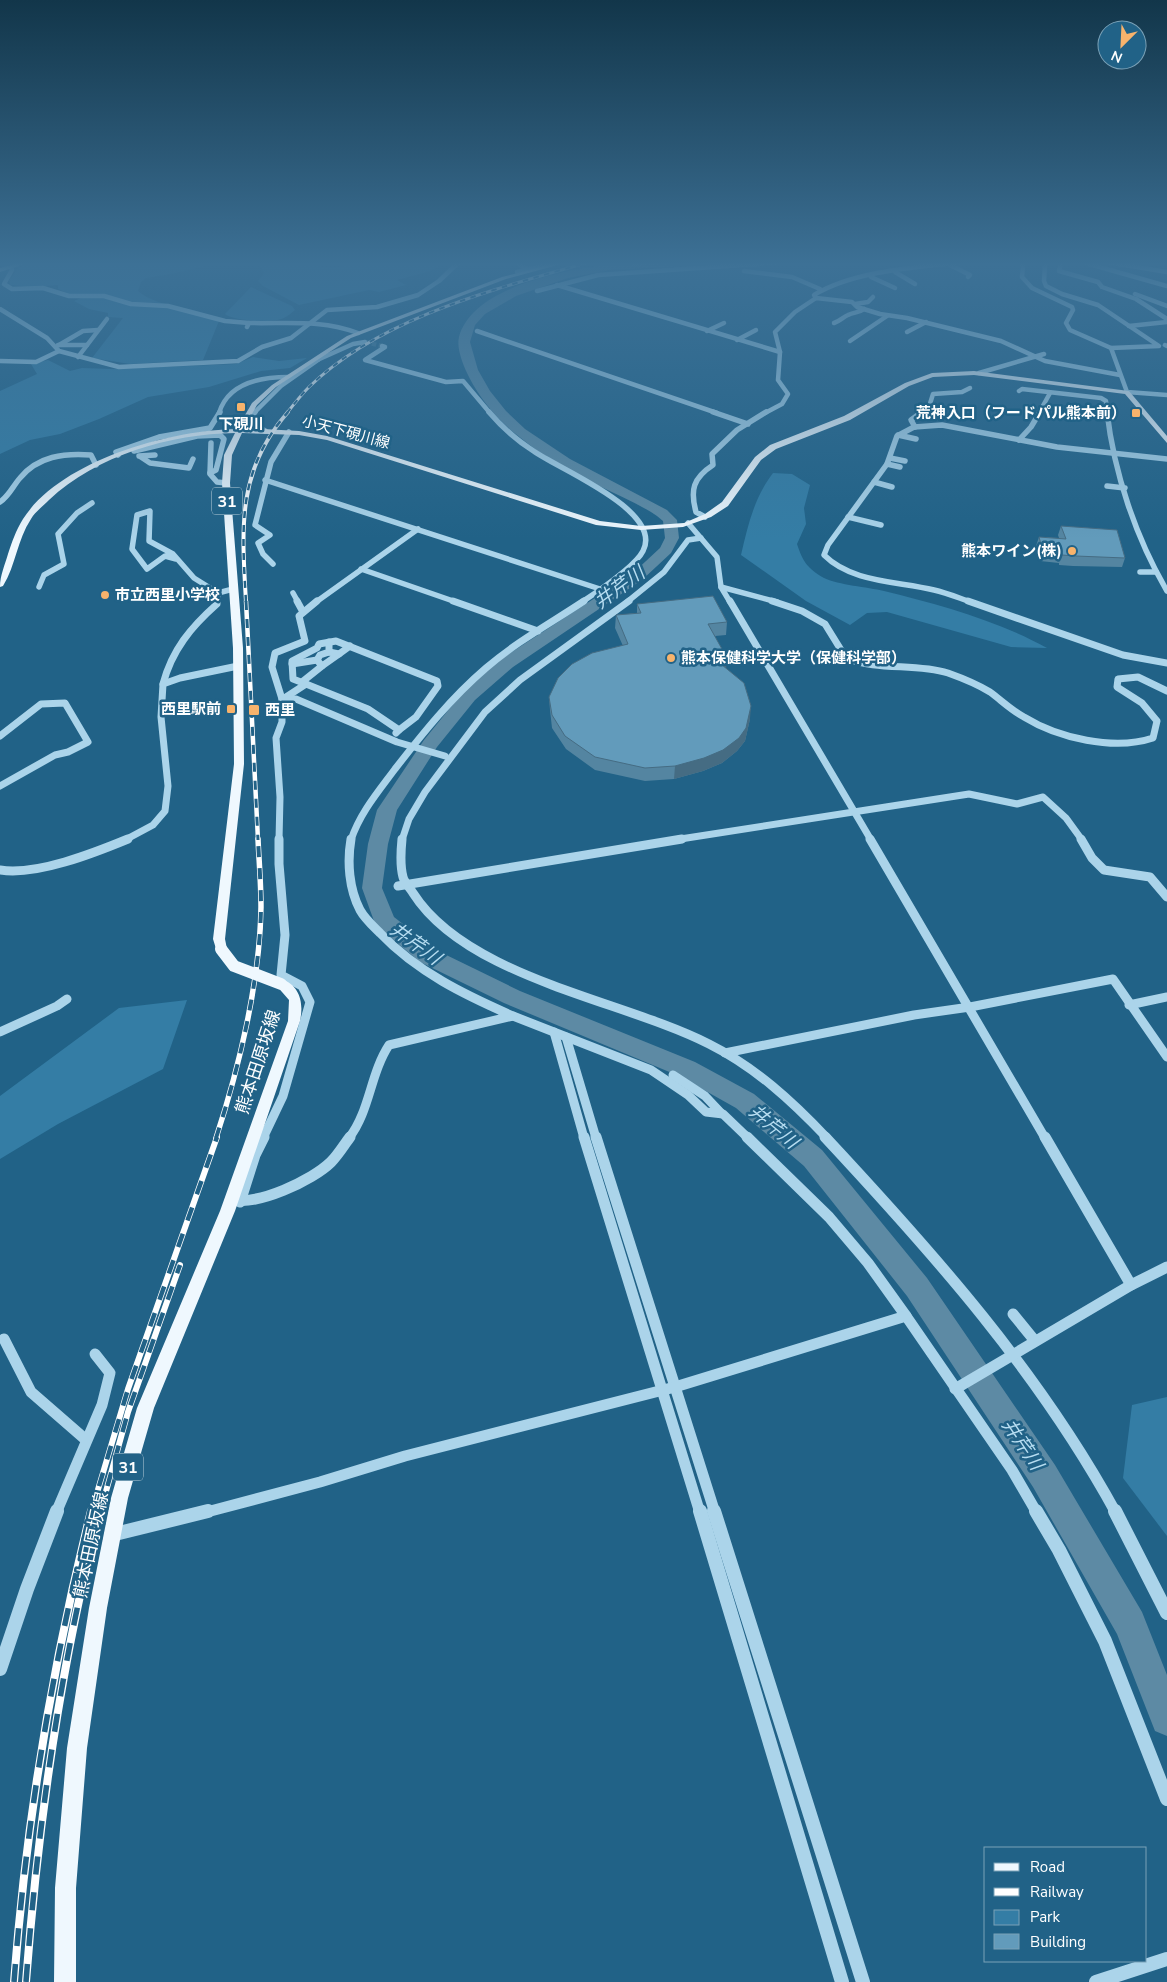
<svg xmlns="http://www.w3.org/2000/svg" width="1167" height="1982" font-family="'Nunito Sans','Noto Sans JP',sans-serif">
	<rect width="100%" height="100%" fill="#216287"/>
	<g fill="#347da5">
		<path d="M58,262H222L171,274L146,278L141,282L138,291C160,310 195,304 219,321L203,360L130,364L92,358L123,318L108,317V313L89,309L74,301L85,296L69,294L58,289V285L32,287L10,285L9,280L19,267L33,263L41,266Z"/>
		<path d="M257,262C271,262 287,260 301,262C321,264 330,274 351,263L347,262H438L439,266L430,271L397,280L406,285L379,292L369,290L299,305L263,286L258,281L264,273Z"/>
		<path d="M251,287L292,306L295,310C291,313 286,318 281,319C268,323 235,321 225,314Z"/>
		<path d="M253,357L279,361L307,358L290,368L261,371L209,387L148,397L99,419L60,434L30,440L0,454V391L37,374L31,364L48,360L70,371L82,368L112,369L236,364Z"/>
		<path d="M773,473L792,474L810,485L804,508L806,524L797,544C803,562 807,568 824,578C839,585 867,587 884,591C937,604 999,621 1047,648L1011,647L887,612L867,613L850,625L806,601L741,555C748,525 754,498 773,473Z"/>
		<path d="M187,1000L163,1069L58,1124L0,1159V1096L119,1008Z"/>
		<path d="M1167,1397V1536L1123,1478L1132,1405Z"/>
	</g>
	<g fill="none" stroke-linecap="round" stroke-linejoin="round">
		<path fill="#5d8aa4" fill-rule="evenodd" d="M642,262H708L703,265L609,270L568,278L516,296L485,314L475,325L470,342L478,370L490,391L506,411L525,429L570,459L667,510L677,520L679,538L671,553L642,580L513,667L475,700L437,747L397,810L388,844L382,888L394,917L436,950L520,991L695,1062L754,1094L822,1150L927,1278L1055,1465L1142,1612L1167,1675V1736L1155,1731L1117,1634L1033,1487L907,1296L804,1166L736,1108L679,1076L504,1003L420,962L377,926L374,921L362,888L368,844L377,810L424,740L463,692L501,659L632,574L660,548L665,538L663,521L657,516C638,503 617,495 597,485C569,472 541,455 517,435C498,420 480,399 469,377C464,367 456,349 459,337C474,280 593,264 642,262Z"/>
		<path stroke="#427a99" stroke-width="4.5" stroke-dasharray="4.5 2.5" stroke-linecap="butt" d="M365,342L382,346"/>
		<g stroke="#abd4ea" stroke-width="4.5">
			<path d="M515,262L527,269"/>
			<path d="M1019,262L1023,266L1022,277L1032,288L1072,307L1073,310L1066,323L1070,330L1111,348L1127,392L1167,395"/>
			<path d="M1049,262L1045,265L1044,281L1046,286L1062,294L1098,305L1159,346L1111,348"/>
			<path d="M1061,262L1059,271L1098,282L1102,287L1136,299L1167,319"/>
			<path d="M1082,262L1167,286"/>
			<path d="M1107,262L1167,272"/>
			<path d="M632,264L667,262"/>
			<path d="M948,264L970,275L968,277"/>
			<path d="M11,267L12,270L4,284L12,289L43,288L69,296H104L131,304L168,306L225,321L249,323"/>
			<path d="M744,271L792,277L820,289"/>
			<path d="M517,272L558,262"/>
			<path d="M895,272L915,284"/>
			<path d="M871,277L895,288"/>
			<path d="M557,285L780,352"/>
			<path d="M537,291L598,275L784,262"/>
			<path d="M1135,294L1167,306"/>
			<path d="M816,298L814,295C853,271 917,267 963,262"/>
			<path d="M855,304L868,302L873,297"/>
			<path d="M0,309L47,338L59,351L119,367L238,361L262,347L291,338L327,310L377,307L418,295L439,281L459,262"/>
			<path d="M834,323C840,321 843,317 848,315C854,312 859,313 864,309"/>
			<path d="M1129,326L1167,322"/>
			<path d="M247,327L249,323C287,324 321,319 358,333"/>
			<path d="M477,331L717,413"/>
			<path d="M707,331L724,323"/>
			<path d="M907,332L926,322"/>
			<path d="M737,340L756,330"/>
			<path d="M850,341L887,316"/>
			<path d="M58,345H87"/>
			<path d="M59,345L83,331L98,330"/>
			<path d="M1165,345L1167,346"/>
			<path d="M382,346L385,347L365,360L446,382L463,381L490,413"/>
			<path d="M78,357L107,319"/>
			<path d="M0,361L36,362L59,351"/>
			<path d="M315,361L353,344L365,342"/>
			<path d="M979,373L1044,354"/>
			<path d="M1019,391L1022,389L1101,398L1106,401L1107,413"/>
			<path d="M219,413C228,383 260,377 288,377"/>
			<path d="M254,413L281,386L318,360"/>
			<path d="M765,413L782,404L788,394L778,380L780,352L775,332L795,312L816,298L852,302L857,307L880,314L907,318L1001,341L1045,361L1120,375"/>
			<path d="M921,413L929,407L933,394L962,392L970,388"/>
			<path d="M1039,413L1050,393"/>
		</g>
		<g stroke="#abd4ea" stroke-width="5.5">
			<path d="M255,412L250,418L251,423L265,431"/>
			<path d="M489,412C501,426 519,442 535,452C559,469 664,511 643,551C635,567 597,592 582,602"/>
			<path d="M713,412L748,424"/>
			<path d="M1107,412C1114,473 1136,538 1167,591"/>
			<path d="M915,427L911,420L922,412"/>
			<path d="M898,435L916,439"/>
			<path d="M1019,440L1031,427L1040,412"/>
			<path d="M211,443L210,474L217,482L226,483"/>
			<path d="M134,451L197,436L220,435L224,439L216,470L210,473"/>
			<path d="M118,455L116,452L159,437L210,428L220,412"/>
			<path d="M139,456L155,455"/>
			<path d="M141,457L150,463L189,468L193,459"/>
			<path d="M890,458L905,461"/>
			<path d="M887,464L900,467"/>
			<path d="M265,480L600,589"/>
			<path d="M874,482L892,487"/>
			<path d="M1107,486L1125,488"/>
			<path d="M0,502C9,496 13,486 20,478C38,456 64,453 91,455L96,465"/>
			<path d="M705,517L696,512C690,490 693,478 713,465L712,454L737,430L766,412"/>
			<path d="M848,517L881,525"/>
			<path d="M688,523L717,557L721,587L730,602"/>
			<path d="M176,559L165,556L147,569L132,549L137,515L150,511L149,541L173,554L194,578L218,593L233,589"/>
			<path d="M273,564L263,554L258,543L270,535L255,525L271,462L289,432"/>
			<path d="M361,569L456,602"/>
			<path d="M1140,572H1156"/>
			<path d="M39,587L44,575L64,564L58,534L77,513L92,503"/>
			<path d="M721,587L777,602"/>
			<path d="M293,593L298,602"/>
			<path d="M217,602L218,593"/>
			<path d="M316,602L418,529"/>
			<path d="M627,602L664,572L688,540L701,538"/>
			<path d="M971,602C959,598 947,593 934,590C898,581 852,583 824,555L828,545L887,464L897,436L914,427L942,425L1057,447L1167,459"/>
		</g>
		<g stroke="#abd4ea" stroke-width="7">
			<path d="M297,601L303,612"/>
			<path d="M453,601L538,631"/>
			<path d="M730,601L871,840"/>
			<path d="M772,601L802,611L825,624L846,658C878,671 915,663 948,673C962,678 977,684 990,692C1001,700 1011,710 1024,717C1058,738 1114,751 1153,738L1157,721L1142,703L1117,687L1118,679L1138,677L1167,691"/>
			<path d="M968,601L1123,655L1167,663"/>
			<path d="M329,652L339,654L350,646"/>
			<path d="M292,664L317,660L320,655L329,652V642"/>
			<path d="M322,666L339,654"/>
			<path d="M302,682L322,666L317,660"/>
			<path d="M163,684C172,650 191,627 217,604V601"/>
			<path d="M306,684L293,679L292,661L317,648L319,644L336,641L437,681L438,686L416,717L399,730"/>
			<path d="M282,699H296L397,742L445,756"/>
			<path d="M283,699L306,684L368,709L399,730L396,733"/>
			<path d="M0,736L41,704L65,703L88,742L68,752L55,755L0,786"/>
			<path d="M125,840L153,825L165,811L168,786L161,717L163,684L180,678L238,666"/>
			<path d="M279,840L280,797L276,738L282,722V699L272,667L275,653L305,641L299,616L317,601"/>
			<path d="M351,840C360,813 378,792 395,769C423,733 451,698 486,668C516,642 551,623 584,601"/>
			<path d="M402,840L409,819L425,792L485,712L520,680L629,601"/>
			<path d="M674,840L969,794L1017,804L1043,797L1066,818L1082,840"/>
		</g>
		<g stroke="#abd4ea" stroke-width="9">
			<path d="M402,839C401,849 400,866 403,877C404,882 410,888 413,893C467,978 623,1000 709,1044C755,1067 792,1101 827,1138"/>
			<path d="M870,839L1045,1138"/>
			<path d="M1081,839L1092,858L1104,870L1150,877L1167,897"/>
			<path d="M0,870C36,876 94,853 128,839"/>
			<path d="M398,886L682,839"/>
			<path d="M1129,1005L1167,997"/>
			<path d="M513,1016L651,1070L688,1095L706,1112L723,1114L748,1138"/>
			<path d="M0,1032L57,1006L67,999"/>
			<path d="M554,1032L584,1138"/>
			<path d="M566,1037L596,1138"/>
			<path d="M725,1053L914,1015L970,1007L1113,979L1167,1057"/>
			<path d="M673,1075L705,1096L722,1114"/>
			<path d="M263,1138L283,1096L310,1002L302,986L281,975L285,935L279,864V839"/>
			<path d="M349,1138C370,1111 370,1074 389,1045L513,1016C465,995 417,972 380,933C373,926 365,919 360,910C349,889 347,862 351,839"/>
		</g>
		<g stroke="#abd4ea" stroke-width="11">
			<path d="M584,1137L700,1513"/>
			<path d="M596,1137L715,1513"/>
			<path d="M747,1137L829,1217L868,1263L906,1316"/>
			<path d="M825,1137C934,1254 1039,1372 1116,1513"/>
			<path d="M1045,1137L1131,1285"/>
			<path d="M231,1199C256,1207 313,1180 331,1162C338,1155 344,1145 350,1137"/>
			<path d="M240,1202L255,1155L264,1137"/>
			<path d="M1013,1314L1035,1341"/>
			<path d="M4,1339L31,1392L85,1439"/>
			<path d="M955,1389L1131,1285L1167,1267"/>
			<path d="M56,1513L102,1405L110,1373L95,1354"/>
			<path d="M203,1513L320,1482L405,1456L675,1387L906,1316L1012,1470L1037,1513"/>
		</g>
		<g stroke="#abd4ea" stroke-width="14">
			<path d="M700,1511L842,1982"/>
			<path d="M714,1511L863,1982"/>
			<path d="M1036,1511L1059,1550L1105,1641L1167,1799"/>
			<path d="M1115,1511L1167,1613"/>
			<path d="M111,1535L208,1511"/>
			<path d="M0,1669L27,1589L57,1511"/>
			<path d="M1096,1982L1167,1959"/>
		</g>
		<g fill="#eff8fe" fill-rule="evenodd">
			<path d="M23,262H31L0,272V268Z"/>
			<path d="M561,262H569L506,279L351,338L276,387L257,405L244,428L299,431L327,436L600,521L641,526L684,523L705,514L722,502L755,457L770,445L844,416L905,383L932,373L974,371L1129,391L1167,436V443L1125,394L974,375L933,377L909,386L850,420L776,449L761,460L728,506L711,517L683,527L641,530L596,525L327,440L299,435L242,433L232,455L230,483L243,648L244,764L225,939L227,949L221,953L217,952L213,939L234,764L233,648L222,483L224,455L235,433C170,434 97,455 49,500C43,506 35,512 31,519C17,540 16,565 3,586L0,587C0,575 5,565 8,554C12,542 16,530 23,519C61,460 170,430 237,429L252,403L272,385L347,336L502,277Z"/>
			<path d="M281,979C300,985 304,1003 300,1021L235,1211L154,1408L128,1498L107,1608L87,1748L76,1888V1982H54L55,1888L67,1748L89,1608L111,1498L137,1408L220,1211L288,1021L289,1000L275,984Z"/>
		</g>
		<defs>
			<path id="rail-far5" d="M287,413C294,404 301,395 309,387C381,317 496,289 589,262"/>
			<path id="rail-far4" d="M246,602C242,530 236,471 288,412"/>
			<path id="rail-far3" d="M246,601L258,840"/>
			<path id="rail-far2" d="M216,1138C239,1068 260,981 261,907C261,884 259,861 258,839"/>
			<g id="rail-far1">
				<path d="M91,1513L128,1389L217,1137"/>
				<path d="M100,1513L128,1412L180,1265"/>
			</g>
			<g id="rail">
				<path d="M14,1982C26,1823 52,1666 91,1511"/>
				<path d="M26,1982C38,1823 60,1666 100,1511"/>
			</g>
		</defs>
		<use href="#rail-far5" stroke="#fff" stroke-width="3"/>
		<use href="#rail-far4" stroke="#fff" stroke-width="4"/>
		<use href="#rail-far3" stroke="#fff" stroke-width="4.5"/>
		<use href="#rail-far2" stroke="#fff" stroke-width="5.5"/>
		<use href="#rail-far1" stroke="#fff" stroke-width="6"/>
		<use href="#rail" stroke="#fff" stroke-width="8"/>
		<use href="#rail-far5" stroke="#216287" stroke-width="2" stroke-dasharray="5.5" stroke-linecap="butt"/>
		<use href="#rail-far4" stroke="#216287" stroke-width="2.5" stroke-dasharray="7" stroke-linecap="butt"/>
		<use href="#rail-far3" stroke="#216287" stroke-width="3" stroke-dasharray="9" stroke-linecap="butt"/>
		<use href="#rail-far2" stroke="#216287" stroke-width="4" stroke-dasharray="11" stroke-linecap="butt"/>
		<use href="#rail-far1" stroke="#216287" stroke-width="4.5" stroke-dasharray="14" stroke-linecap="butt"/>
		<use href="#rail" stroke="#216287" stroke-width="5.5" stroke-dasharray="18" stroke-linecap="butt"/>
		<path stroke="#eff8fe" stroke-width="12" d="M221,949L234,966L281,984"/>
	</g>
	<g fill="#5485a1">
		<path d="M1061,526L1125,558L1122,567L1073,566L1059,565V563L1040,561L1036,546L1039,537L1059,538L1058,535Z"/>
		<path d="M637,604L727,622L726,635L715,636L726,668L750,719L745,741L737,751L722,763L703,771L674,779L645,781L595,770L566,749L552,728L550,710L549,697L623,646L615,628L616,615L637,613Z"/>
	</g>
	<g fill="#456c83">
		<path d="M727,658L726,671L716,660Z"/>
		<path d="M751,706L750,719L745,741L737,751L722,763L703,771L674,779L675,766Z"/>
	</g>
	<g fill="#629bbb" stroke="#456c83">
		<path d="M1061,526L1117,530L1125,558L1076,556L1062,555V553L1043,552L1039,537L1066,539Z"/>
		<path d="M713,596L727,622L708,624L727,658L716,660L744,683L751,706L746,728L739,738L723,750L704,758L675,766L645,768L595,757L565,736L552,715L549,697L558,678L572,664L592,653L628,644L616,615L641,613L637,604Z"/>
	</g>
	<linearGradient id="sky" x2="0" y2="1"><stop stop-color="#12364a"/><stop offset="0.49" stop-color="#3d7196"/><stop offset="1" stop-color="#3d7196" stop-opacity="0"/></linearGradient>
	<rect width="1167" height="539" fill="url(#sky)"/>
	<g fill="#f7b36c" stroke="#216287" stroke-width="2">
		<rect x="236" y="402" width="10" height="10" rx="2.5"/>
		<rect x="1131" y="408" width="10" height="10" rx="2.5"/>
		<circle cx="1072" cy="551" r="5"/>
		<circle cx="105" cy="595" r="5"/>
		<circle cx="671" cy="658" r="5"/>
		<rect x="226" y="704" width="10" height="10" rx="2.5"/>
		<rect x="248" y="704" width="12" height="12" rx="2.5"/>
	</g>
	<g text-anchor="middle" stroke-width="5" stroke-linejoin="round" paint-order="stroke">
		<g font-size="15" font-weight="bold" fill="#fff" stroke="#216287" text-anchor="end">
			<text x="1126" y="418">荒神入口（フードパル熊本前）</text>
			<text x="241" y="429" text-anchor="middle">下硯川</text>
			<text x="1062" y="556">熊本ワイン(株)</text>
			<text x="115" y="600" text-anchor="start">市立西里小学校</text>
			<text x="681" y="663" text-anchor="start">熊本保健科学大学（保健科学部）</text>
			<text x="221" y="714">西里駅前</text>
			<text x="265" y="715" text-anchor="start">西里</text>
		</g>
		<g font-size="15" fill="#fff" stroke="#216287">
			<text transform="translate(346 432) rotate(15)" y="5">小天下硯川線</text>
		</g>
		<g fill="#216287" stroke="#bcd0db" stroke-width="1">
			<rect x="212" y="487.5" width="30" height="27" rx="4"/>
			<rect x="113" y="1453.5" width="30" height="27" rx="4"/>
		</g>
		<g font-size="16" font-weight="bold" fill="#fff">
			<text x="227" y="507">31</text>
			<text x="128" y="1473">31</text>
		</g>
		<g font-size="18" fill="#fff" stroke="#216287">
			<text transform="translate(258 1062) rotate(-72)" y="6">熊本田原坂線</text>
			<text transform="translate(91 1545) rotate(-78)" y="6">熊本田原坂線</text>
		</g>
		<g font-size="19" font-style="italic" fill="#b7ddf1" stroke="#216287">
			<text transform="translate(619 587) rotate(-36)" y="7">井芹川</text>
			<text transform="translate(416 943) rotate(36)" y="7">井芹川</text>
			<text transform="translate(774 1126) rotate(40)" y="7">井芹川</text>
			<text transform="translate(1023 1444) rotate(56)" y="7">井芹川</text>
		</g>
	</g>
	<rect x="984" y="1847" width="162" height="115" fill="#216287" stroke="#7aa1b7"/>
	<rect x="994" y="1863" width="25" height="8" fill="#eff8fe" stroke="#7aa1b7"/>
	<text x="1030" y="1872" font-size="15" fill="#ffffff">Road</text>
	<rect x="994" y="1888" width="25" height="8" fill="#ffffff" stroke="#7aa1b7"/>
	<text x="1030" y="1897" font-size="15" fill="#ffffff">Railway</text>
	<rect x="994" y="1910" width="25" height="15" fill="#347da5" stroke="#7aa1b7"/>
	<text x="1030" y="1922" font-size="15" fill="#ffffff">Park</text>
	<rect x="994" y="1934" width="25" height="15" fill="#629bbb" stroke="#7aa1b7"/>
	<text x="1030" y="1947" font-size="15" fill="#ffffff">Building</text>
	<g transform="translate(1122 45) rotate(204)"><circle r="24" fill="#216287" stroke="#7aa1b7"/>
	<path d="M0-4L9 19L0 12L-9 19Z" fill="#f7b36c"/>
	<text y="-8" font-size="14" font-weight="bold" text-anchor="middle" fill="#ffffff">N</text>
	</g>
</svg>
